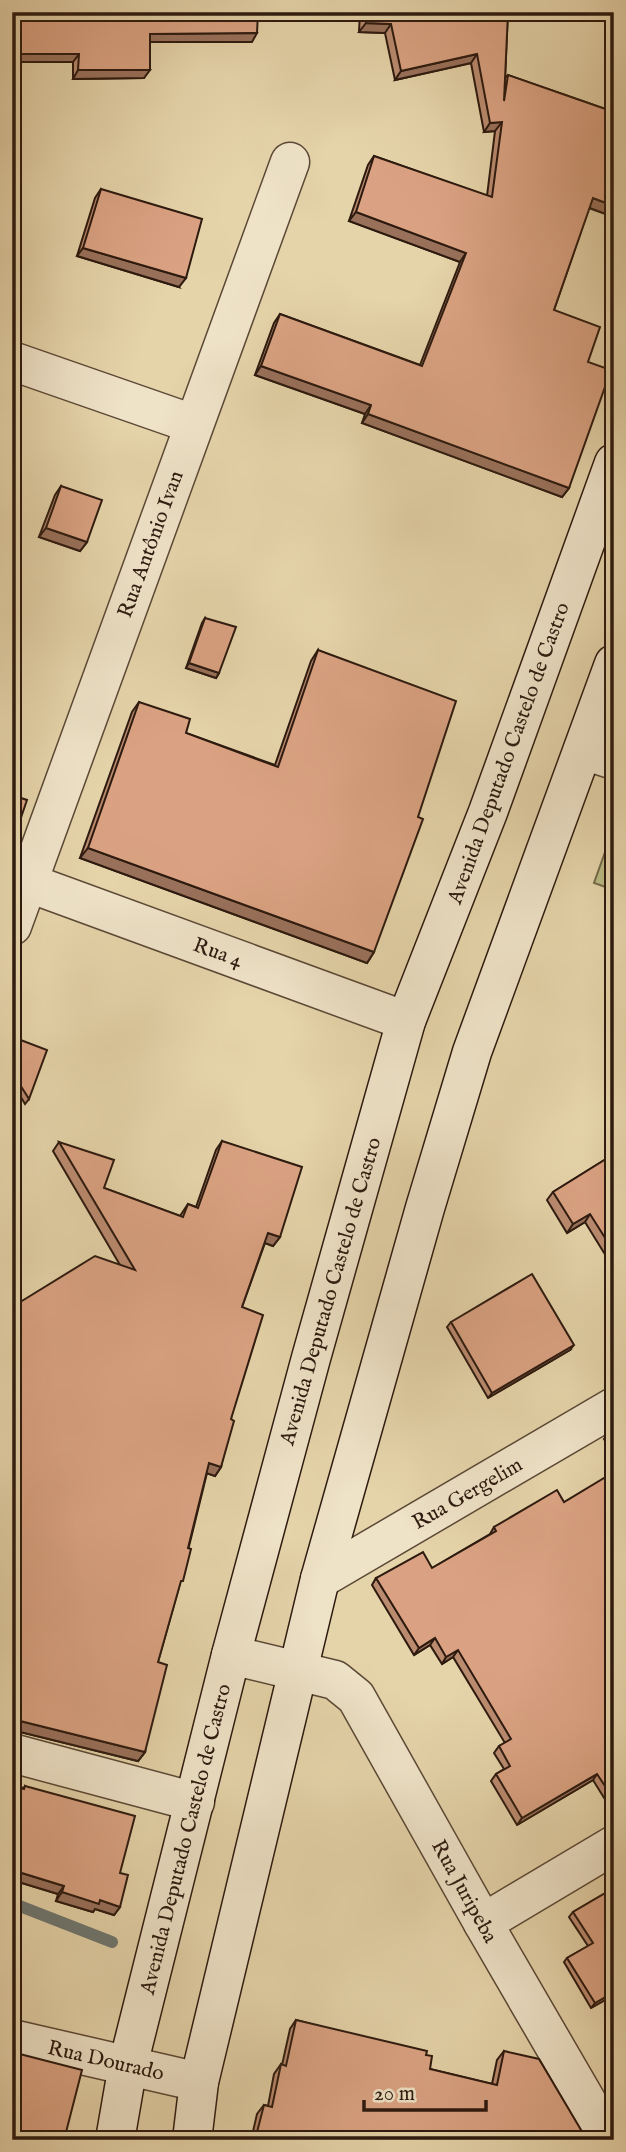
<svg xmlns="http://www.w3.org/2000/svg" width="626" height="2152" font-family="'IM FELL English',serif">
	<rect width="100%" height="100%" fill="#e5d3a9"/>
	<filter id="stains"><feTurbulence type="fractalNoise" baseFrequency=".00286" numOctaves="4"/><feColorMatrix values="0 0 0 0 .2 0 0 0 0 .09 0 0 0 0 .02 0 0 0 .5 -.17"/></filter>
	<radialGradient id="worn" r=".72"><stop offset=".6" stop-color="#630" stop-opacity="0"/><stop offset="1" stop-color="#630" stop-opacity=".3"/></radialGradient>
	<path fill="#babb84" stroke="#746a4a" stroke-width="2" d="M614,827V890L594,883Z"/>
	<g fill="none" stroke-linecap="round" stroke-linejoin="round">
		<path stroke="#6e7771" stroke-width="12" d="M12,1903L112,1942"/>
		<defs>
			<g id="minor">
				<path d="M12,361L193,424"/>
				<path d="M583,750L614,760"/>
				<path d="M29,883L406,1021"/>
				<path d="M12,926L290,162"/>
				<path d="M320,1579L614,1407"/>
				<path d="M231,1655L335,1680L356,1697L483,1923L609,2140"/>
				<path d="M12,1753L195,1802"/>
				<path d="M483,1923L614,1845"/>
				<path d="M12,2039L199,2082"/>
			</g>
			<g id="secondary">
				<path d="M115,2140L128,2065L231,1655L311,1358L406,1021L488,812L614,463"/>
				<path d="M192,2140L199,2082L320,1579L425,1208L472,1052L614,664"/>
			</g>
		</defs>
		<use href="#minor" stroke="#5b4836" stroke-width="41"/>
		<use href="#secondary" stroke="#2d1a0f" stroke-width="41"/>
		<use href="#minor" stroke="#eee2c7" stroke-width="38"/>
		<use href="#secondary" stroke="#eee2c7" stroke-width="38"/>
	</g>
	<g fill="#bb8b70" stroke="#2d1a0f" stroke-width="2">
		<path d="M12,12L252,42H150L144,78L73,79V62H12Z"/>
		<path d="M360,12H508L505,78L508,75L614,112V217L589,208L554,310L588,362L569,488L562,497L362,423L365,414L255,375L274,323L280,314L420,365L460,262L349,221L368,165L374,156L487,196L495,131L484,132L471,63L395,80L385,33L359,32Z"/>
		<path d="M101,189L179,287L77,256L95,198Z"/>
		<path d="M61,486L87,542L80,551L39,537L55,495Z"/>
		<path d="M205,618L219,673L216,678L186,668L202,623Z"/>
		<path d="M318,650L374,952L367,963L80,858L132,712L139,702L186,733L275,765L311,661Z"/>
		<path d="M18,1039L29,1099L25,1104L12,1082V1049Z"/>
		<path d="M222,1141L280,1237L273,1246L265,1243L242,1307L231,1419L221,1467L215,1476L207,1473L179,1587L158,1662L145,1752L138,1761L12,1730V1296L17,1304L120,1265L53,1151L59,1142L104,1188L180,1216L188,1204L196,1207L216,1150Z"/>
		<path d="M614,1154V1269L585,1222L567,1233L547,1200L553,1192Z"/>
		<path d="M451,1322L570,1350L488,1398L447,1327Z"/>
		<path d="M614,1429V1455L604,1439L609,1432Z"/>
		<path d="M494,1527L608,1576L614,1586V1797L606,1801L593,1780L517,1825L491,1781L496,1774L504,1769L494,1753L499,1746L505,1743L453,1657L442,1664L430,1645L414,1655L372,1585L376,1578L432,1568L490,1534Z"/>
		<path d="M12,1786L24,1788L25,1786L120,1873V1907L114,1915L95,1909L93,1912L56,1901L58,1894L12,1880Z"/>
		<path d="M614,1888V1995L591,2008L564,1962L567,1958L588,1946L569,1917L573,1912Z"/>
		<path d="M296,2020L426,2055L430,2069L492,2084L497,2060L504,2051L587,2140H251L257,2114L264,2105L268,2106L274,2074L281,2064L282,2065L290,2029Z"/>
	</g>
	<g fill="#99715b" stroke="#2d1a0f" stroke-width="2">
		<path d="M366,23L391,24L385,33L359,32Z"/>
		<path d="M257,33L252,42H145L150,34Z"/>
		<path d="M12,54H79L73,62H12Z"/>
		<path d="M477,54L471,63L395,80L401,71Z"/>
		<path d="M78,70H150L144,78L73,79Z"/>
		<path d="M502,122L495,131L484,132L490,123Z"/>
		<path d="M593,198L614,206V217L587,207Z"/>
		<path d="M356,212L466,253L460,262L349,221Z"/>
		<path d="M83,248L186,278L179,287L77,256Z"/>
		<path d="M261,366L371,405L365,414L255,375Z"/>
		<path d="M368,414L569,488L562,497L362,423Z"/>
		<path d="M46,528L87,542L80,551L39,537Z"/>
		<path d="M189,663L219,673L216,678L186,668Z"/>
		<path d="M88,848L374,952L367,963L80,858Z"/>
		<path d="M590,1214L585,1222L567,1233L573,1224Z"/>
		<path d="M268,1233L280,1237L273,1246L262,1242Z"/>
		<path d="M574,1345L570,1350L488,1398L492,1393Z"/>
		<path d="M209,1463L221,1467L215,1476L203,1472Z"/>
		<path d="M614,1569V1572L602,1580L606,1573Z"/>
		<path d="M435,1638L430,1645L414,1655L419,1648Z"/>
		<path d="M458,1650L453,1657L442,1664L446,1657Z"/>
		<path d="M12,1719L145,1752L138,1761L12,1730Z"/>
		<path d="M597,1774L593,1780L517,1825L522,1818Z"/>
		<path d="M614,1793V1797L606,1801L611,1795Z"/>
		<path d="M12,1870L64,1886L58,1894L12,1880Z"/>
		<path d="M62,1892L100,1900L120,1907L114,1915L95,1909L93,1912L56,1901Z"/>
		<path d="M614,1992V1995L591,2008L595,2003Z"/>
	</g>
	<g fill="#daa282" stroke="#2d1a0f" stroke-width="2">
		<path d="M12,12H258L257,33L150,34V70H78L79,54H12Z"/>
		<path d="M366,12H508L504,101L508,75L614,112V206L593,198L554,310L600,327L588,362L611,370L569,488L368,414L371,405L261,366L280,314L422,366L466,253L356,212L374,156L492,197L502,122L490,123L477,54L401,71L391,24L366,23Z"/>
		<path d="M101,189L202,219L186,278L83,248Z"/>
		<path d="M61,486L102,500L87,542L46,528Z"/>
		<path d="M205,618L236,627L219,673L189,663Z"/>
		<path d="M318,650L456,701L418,817L423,819L374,952L88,848L139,702L190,719L186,733L278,767Z"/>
		<path d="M12,795L27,800L12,844Z"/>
		<path d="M18,1039L47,1050L29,1099L12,1072V1054Z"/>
		<path d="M222,1141L302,1167L280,1237L268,1233L242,1307L263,1315L231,1419L234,1421L221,1467L209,1463L188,1548L191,1549L183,1581H181L158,1662L167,1665L145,1752L12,1719V1296L17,1304L95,1256L135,1270L59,1142L114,1160L104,1188L183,1217L188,1204L198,1208Z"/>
		<path d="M614,1154V1252L590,1214L573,1224L553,1192Z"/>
		<path d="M532,1274L574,1345L492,1393L451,1322Z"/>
		<path d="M614,1429V1440L609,1432Z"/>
		<path d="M614,1472V1569L606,1573L614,1586V1793L611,1795L597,1774L522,1818L496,1774L510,1766L499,1746L511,1739L458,1650L446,1657L435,1638L419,1648L376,1578L423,1552L432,1568L496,1531L494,1527L557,1490L564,1502Z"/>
		<path d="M12,1786L24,1789L25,1786L135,1816L120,1873L128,1875L120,1907L100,1900L99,1904L62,1892L64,1886L12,1870Z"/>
		<path d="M614,1888V1992L595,2003L567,1958L593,1943L573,1912Z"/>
		<path d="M296,2020L427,2051L426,2055L432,2056L430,2069L497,2085L504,2051L539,2059L587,2140H255L264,2105L272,2107L281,2064L286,2066Z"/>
		<path d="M12,2052L82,2070L64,2140H12Z"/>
	</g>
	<g text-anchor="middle" stroke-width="7" stroke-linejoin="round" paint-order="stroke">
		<g font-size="21" fill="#2d1a0f" stroke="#eee2c7">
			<text transform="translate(150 544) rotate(-70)" y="7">Rua Antônio Ivan</text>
			<text transform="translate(508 753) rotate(-70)" y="7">Avenida Deputado Castelo de Castro</text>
			<text transform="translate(218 952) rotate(20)" y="7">Rua 4</text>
			<text transform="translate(330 1291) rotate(-74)" y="7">Avenida Deputado Castelo de Castro</text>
			<text transform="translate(467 1493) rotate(-30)" y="7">Rua Gergelim</text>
			<text transform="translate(185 1839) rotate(-76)" y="7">Avenida Deputado Castelo de Castro</text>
			<text transform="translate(465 1891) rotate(61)" y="7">Rua Juripeba</text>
			<text transform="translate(106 2060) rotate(13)" y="7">Rua Dourado</text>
		</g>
	</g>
	<rect width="626" height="2152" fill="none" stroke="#e5d3a9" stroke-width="42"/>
	<rect x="14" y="14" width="598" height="2124" fill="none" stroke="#2d1a0f" stroke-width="3.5"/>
	<rect x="21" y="21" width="584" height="2110" fill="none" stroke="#2d1a0f" stroke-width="2"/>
	<path d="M364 2100v10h122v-10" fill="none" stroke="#2d1a0f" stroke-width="3.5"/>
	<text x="374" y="2100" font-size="21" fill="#2d1a0f" stroke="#eee2c7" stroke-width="5" paint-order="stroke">20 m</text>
	<rect width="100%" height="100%" filter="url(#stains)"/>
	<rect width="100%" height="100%" fill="url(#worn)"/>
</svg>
